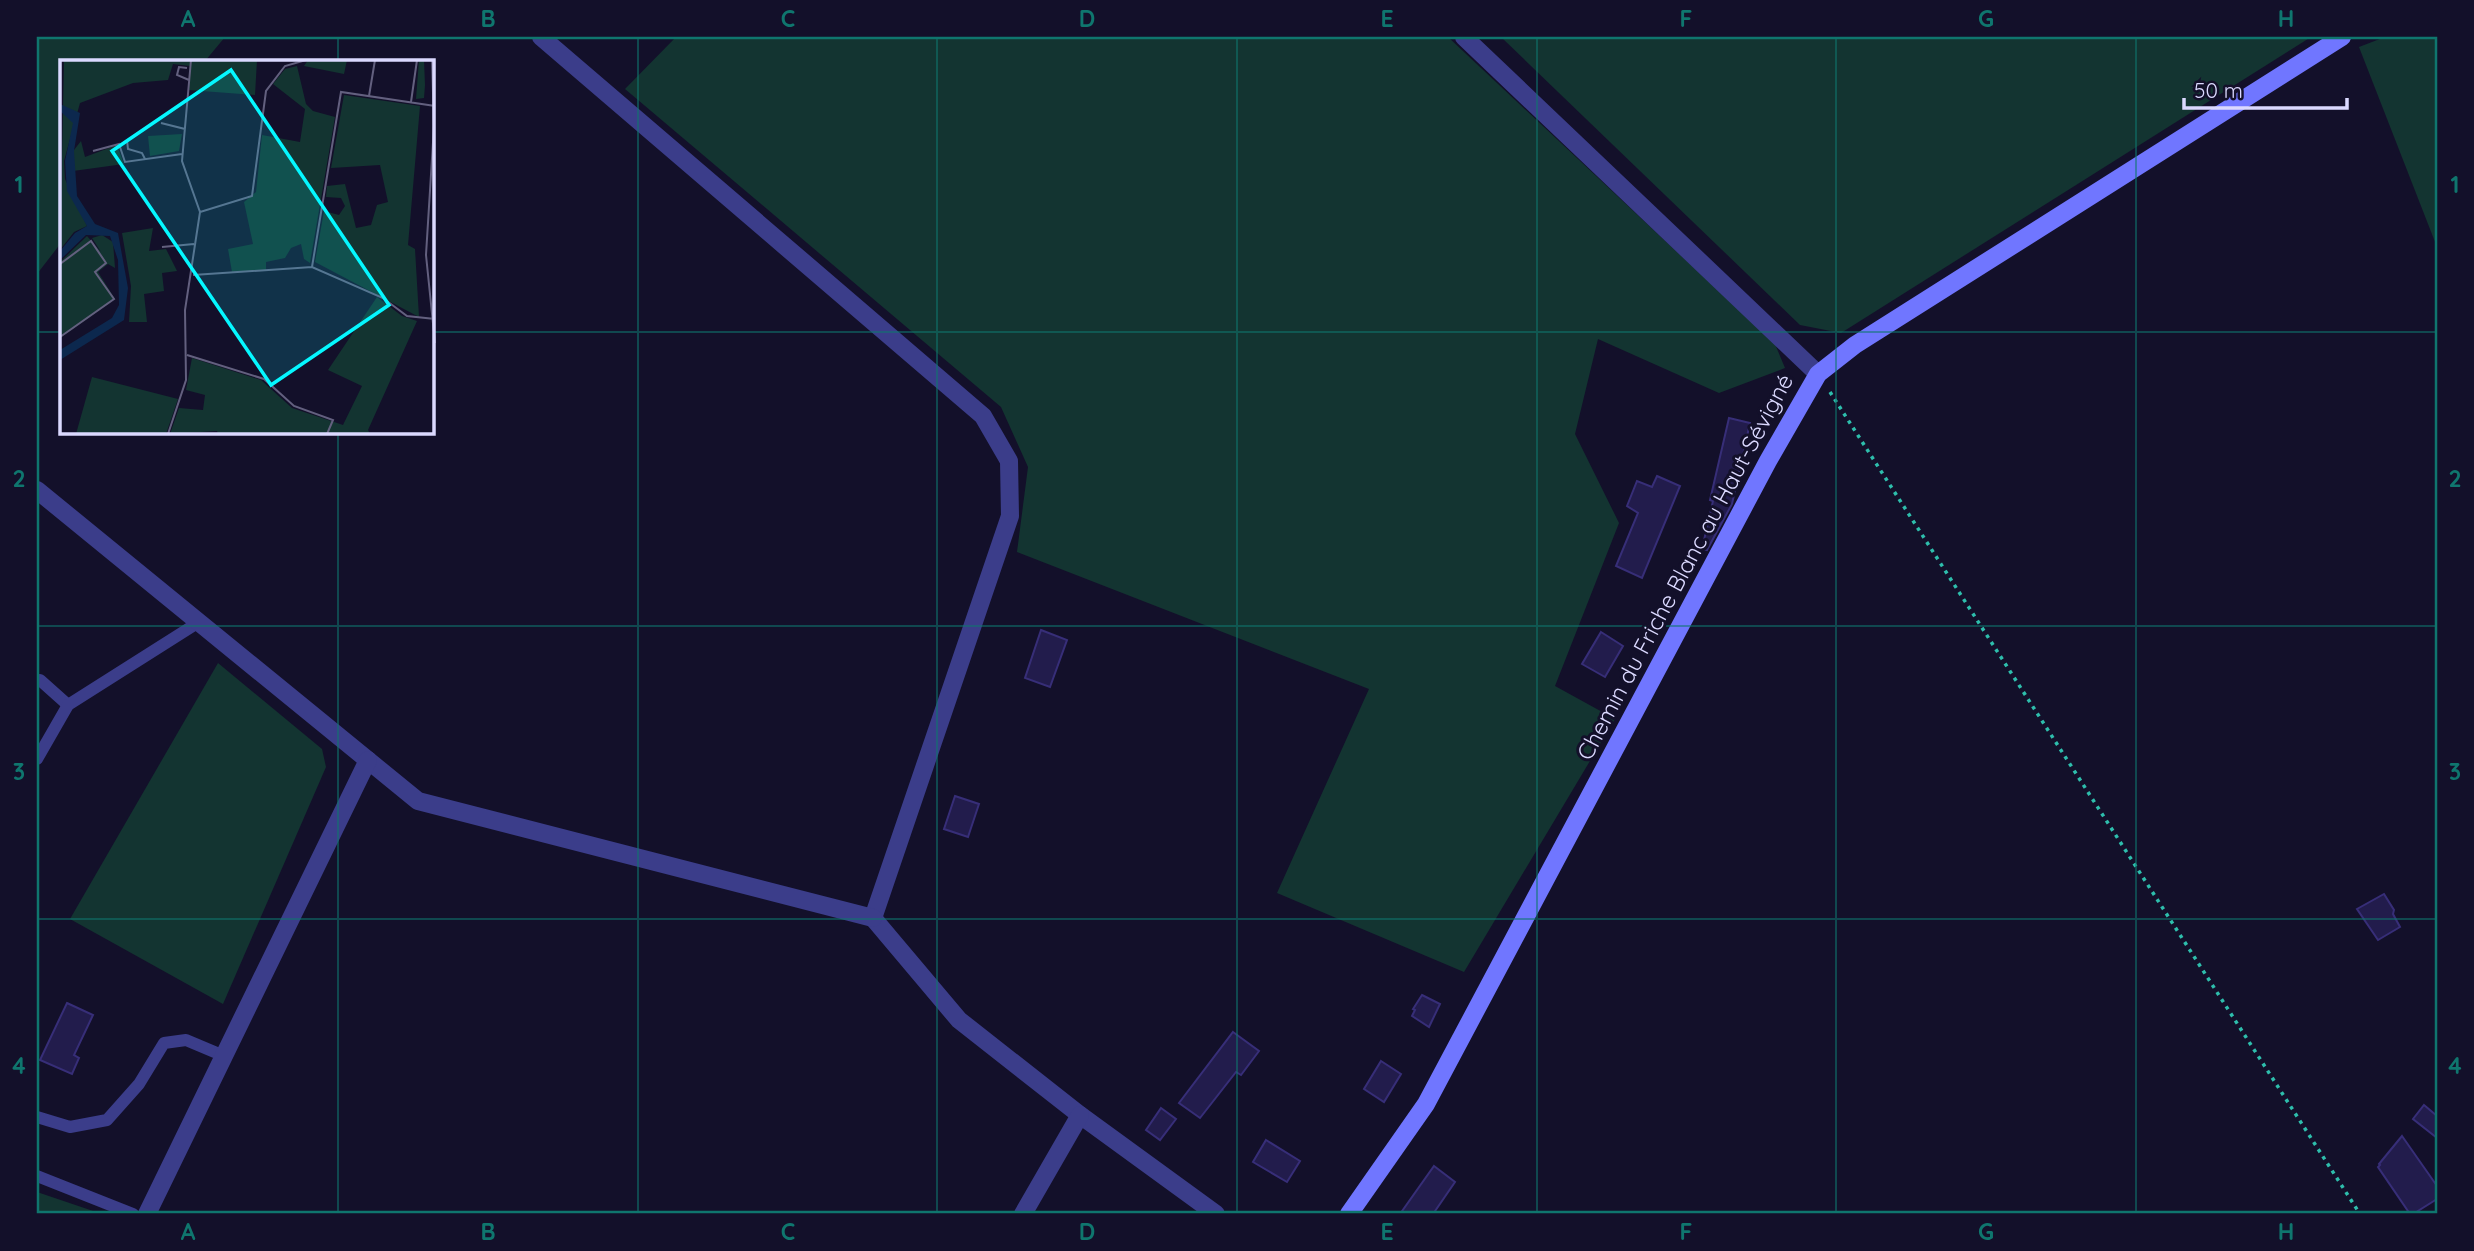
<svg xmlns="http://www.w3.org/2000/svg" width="2474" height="1251" font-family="Quicksand,sans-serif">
	<rect width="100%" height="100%" fill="#13102a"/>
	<g fill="#133431">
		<path d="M37,37H225L205,61H61V243L37,274Z"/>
		<path d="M676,37H1448L1775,344L1785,368L1719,393L1598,339L1575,434L1619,523L1555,686L1615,719L1464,972L1277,893L1369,689L1017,552L1028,467L1001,407L625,89Z"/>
		<path d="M1501,37H2311L1841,333L1800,325Z"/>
		<path d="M2385,37H2437V247L2359,47Z"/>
		<path d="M218,663L322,749L326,767L223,1004L70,919Z"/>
		<path d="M37,1192L102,1214H37Z"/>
	</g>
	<g fill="#221c4c" stroke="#372e78" stroke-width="2">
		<path d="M1729,418L1750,423L1732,504L1707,550L1702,549L1713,501L1710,500Z"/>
		<path d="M1657,476L1680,486L1642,578L1616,566L1638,513L1627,506L1637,481L1652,487Z"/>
		<path d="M1041,630L1067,640L1050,687L1025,678Z"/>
		<path d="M1601,632L1623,646L1605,677L1582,664Z"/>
		<path d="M955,796L979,804L968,837L944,829Z"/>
		<path d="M2384,894L2394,910L2393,914L2400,927L2378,940L2357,909Z"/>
		<path d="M1422,995L1440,1004L1429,1027L1412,1016L1415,1010L1413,1009Z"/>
		<path d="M67,1003L93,1015L74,1055L79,1058L72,1074L40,1060Z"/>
		<path d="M1233,1032L1259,1051L1241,1075L1236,1072L1200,1118L1179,1103Z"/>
		<path d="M1381,1061L1401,1074L1384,1102L1364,1089Z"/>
		<path d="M2424,1105L2437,1116V1138L2413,1119Z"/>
		<path d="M1161,1108L1176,1119L1160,1140L1146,1130Z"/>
		<path d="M2402,1136L2437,1186V1199L2413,1214H2410L2378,1167L2380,1165L2379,1164Z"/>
		<path d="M1266,1140L1300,1161L1287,1182L1253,1162Z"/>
		<path d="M1434,1166L1455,1182L1433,1214H1400Z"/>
	</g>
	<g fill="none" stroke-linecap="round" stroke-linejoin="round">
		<path stroke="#2ebeac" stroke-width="3.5" stroke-dasharray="3.5 5" stroke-linecap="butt" d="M1830,392L2360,1214"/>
		<g stroke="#3b3d8a" stroke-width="12">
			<path d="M40,680L68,705"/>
			<path d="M37,759L68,705L199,622"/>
			<path d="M37,1117L70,1127L107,1120L139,1084L164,1043L186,1040L224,1056"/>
			<path d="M37,1176L133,1214"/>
		</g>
		<g stroke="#3b3d8a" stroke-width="18">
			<path d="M541,37L983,416L1009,461L1010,516L873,918L959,1020L1080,1115L1216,1214"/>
			<path d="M1464,37L1818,374"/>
			<path d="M37,490L418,801L873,918"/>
			<path d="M147,1214L368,760"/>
			<path d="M1023,1214L1080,1115"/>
		</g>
		<path stroke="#7076ff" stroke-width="18" d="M1349,1214L1426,1104L1768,461L1818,374L1855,345L2342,37"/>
	</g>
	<path fill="none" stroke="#0f766e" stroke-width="2" stroke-opacity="0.55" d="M338,37V61M638,37V1214M937,37V1214M1237,37V1214M1537,37V1214M1836,37V1214M2136,37V1214M37,332H61M432,332H2437M338,432V1214M37,626H2437M37,919H2437"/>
	<g text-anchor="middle" stroke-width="6" stroke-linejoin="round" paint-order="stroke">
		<g font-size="23" fill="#dbd9ff" stroke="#13102a">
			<text transform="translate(1685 567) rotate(-62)" y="8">Chemin du Friche Blanc au Haut-Sévigné</text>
		</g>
	</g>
	<g transform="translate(60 60)">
		<rect width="374" height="374" fill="#13102a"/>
		<path d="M4,0H197L195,35L128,30L130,6L113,4L108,20L73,23L20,43L4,101L5,119L27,166L14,172L0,190ZM248,0H287L284,14L244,6ZM359,0H364L365,25L364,38L356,39ZM237,6L246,44L253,51L275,57L250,203L244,199L241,184L231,188L225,198L206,202V210L172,212L168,189L193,184L184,142L196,132L202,75L240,82L245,49L213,24L225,9ZM284,35L360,46L348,185L355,189L359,257L255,202L264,151L279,155L285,146L281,138L266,137L267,126L285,124L296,168L311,165L317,145L328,142L320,105L271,108ZM122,74L119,91L90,96L88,76ZM21,81L25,97L57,85L64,104L13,111L14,90ZM93,168L89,191L106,189L117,211L102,213L104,231L84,234L87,262H69L71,226L62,173ZM42,175L53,182L55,208L48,204L38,212L55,239L0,278V202L27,176L41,192L32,178ZM317,237L342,256L357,261L308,370L310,374H158L157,371L110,374L119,348L143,350L145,335L126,330L132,298L201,320L232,348L283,365L302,326L268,310ZM32,317L118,339L106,374H16Z" fill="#133431"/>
		<path d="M0,44L20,53L14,91L17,136L35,164L58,173L68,228L64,260L0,300V290L52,258L59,245L58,200L50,176L26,175L0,200V191L15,173L27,166L7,131L5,101L13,63L0,51Z" fill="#0c284e"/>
		<path fill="none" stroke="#63607f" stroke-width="2" d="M131,0L122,101L140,152M372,0L374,66L366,195L375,283M127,8L119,7L117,15L129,20M309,36L315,0M351,42L357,0M101,63L125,69M67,80L68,89L82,93L85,99M33,91L59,84L65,102L122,94M102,187L134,184M0,204L31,181L46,203L35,212L54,239L0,277M252,207L281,32L375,46M133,215L252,207L323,238L347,256L375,259M127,295L204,319L234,346L273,360L267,374M108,374L126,320L125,250L140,152L192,136L206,31L225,6L246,0"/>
		<path fill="#05f7ff" fill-opacity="0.15" stroke="#05f7ff" stroke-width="3.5" d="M171,10L329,245L211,325L52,91Z"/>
		<rect width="374" height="374" fill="none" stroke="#dbd9ff" stroke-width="3.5"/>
	</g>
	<rect width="2474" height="1251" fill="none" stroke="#13102a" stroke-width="77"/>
	<path d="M2184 98v10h163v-10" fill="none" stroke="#dbd9ff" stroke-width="3.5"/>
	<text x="2194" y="98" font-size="21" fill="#dbd9ff" stroke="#13102a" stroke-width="5" paint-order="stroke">50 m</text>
	<rect x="38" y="38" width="2398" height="1174" fill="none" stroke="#0f766e" stroke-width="2.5"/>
	<g font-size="23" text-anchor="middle" font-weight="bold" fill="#0f766e">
		<text x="188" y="27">A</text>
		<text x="488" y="27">B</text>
		<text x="788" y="27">C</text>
		<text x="1087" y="27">D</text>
		<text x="1387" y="27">E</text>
		<text x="1686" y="27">F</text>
		<text x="1986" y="27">G</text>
		<text x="2286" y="27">H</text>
		<text x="19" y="193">1</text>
		<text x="2455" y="193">1</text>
		<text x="19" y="487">2</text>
		<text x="2455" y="487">2</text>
		<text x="19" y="780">3</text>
		<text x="2455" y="780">3</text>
		<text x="19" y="1074">4</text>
		<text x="2455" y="1074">4</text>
		<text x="188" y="1240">A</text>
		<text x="488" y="1240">B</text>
		<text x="788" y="1240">C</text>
		<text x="1087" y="1240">D</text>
		<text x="1387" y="1240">E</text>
		<text x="1686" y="1240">F</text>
		<text x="1986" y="1240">G</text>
		<text x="2286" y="1240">H</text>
	</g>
</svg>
